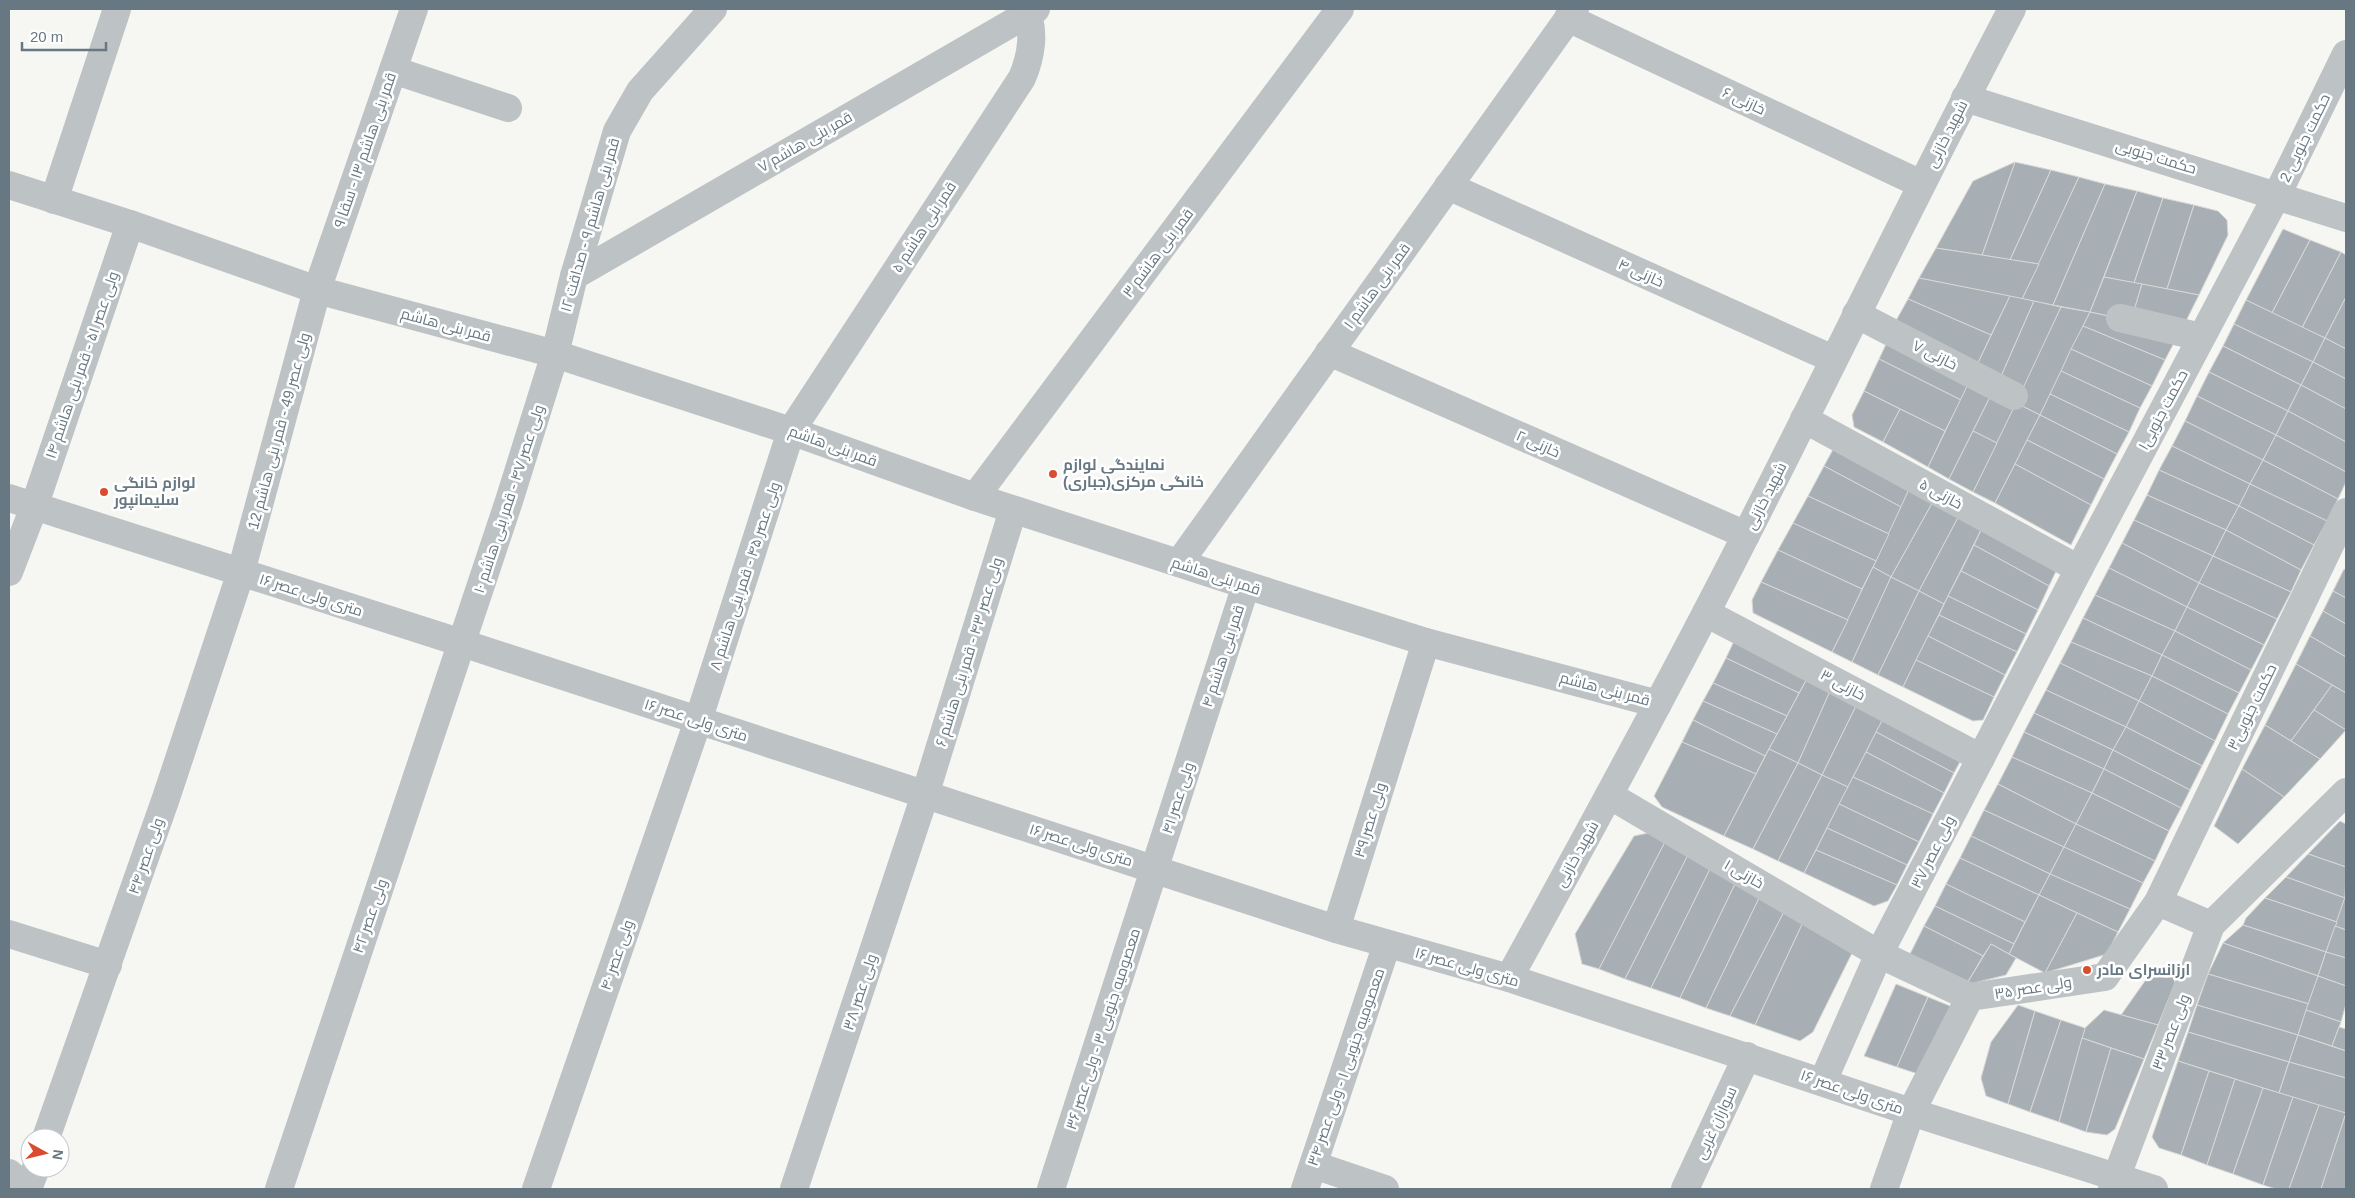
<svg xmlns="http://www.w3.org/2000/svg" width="2355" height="1198" font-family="Arial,Cairo,sans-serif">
	<rect width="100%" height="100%" fill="#f6f6f3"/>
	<g fill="#a7afb4" stroke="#d8d8d6">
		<path d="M2015,162L2051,170L2010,260L1982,255Z"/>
		<path d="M2015,162L1982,255L1936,248L1973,181Z"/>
		<path d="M2051,170L2079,177L2039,264L2010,260Z"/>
		<path d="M2079,177L2105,184L2053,305L2022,299Z"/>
		<path d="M2105,184L2137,191L2090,312L2053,305Z"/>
		<path d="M2137,191L2163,198L2134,283L2104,277Z"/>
		<path d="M2163,198L2194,205L2167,289L2134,283Z"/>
		<path d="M2194,205L2218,211L2227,220L2228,235L2199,295L2167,289Z"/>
		<path d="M2283,229L2310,240L2272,313L2246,300Z"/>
		<path d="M2310,240L2341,252L2302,328L2272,313Z"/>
		<path d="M1936,248L1982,255L2039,264L2022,299L1919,278Z"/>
		<path d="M2341,252L2346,255V297L2325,338L2302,328Z"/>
		<path d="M2104,277L2142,284L2133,314L2113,317L2090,312Z"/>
		<path d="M1919,278L2010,296L1991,335L1908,299Z"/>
		<path d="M2142,284L2199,295L2184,325L2133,314Z"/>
		<path d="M2010,296L2034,301L1999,381L1975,369Z"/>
		<path d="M2346,297V349L2325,338Z"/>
		<path d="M1908,299L1991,335L1975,369L1893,326Z"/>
		<path d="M2246,300L2325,338L2313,362L2234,324Z"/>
		<path d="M2034,301L2061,307L2022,393L1999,381Z"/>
		<path d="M2061,307L2090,312L2040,415L2016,403Z"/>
		<path d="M2090,312L2113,317L2176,339L2165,360L2083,326Z"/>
		<path d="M2234,324L2313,362L2301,385L2223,346Z"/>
		<path d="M2083,326L2165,360L2152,386L2071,349Z"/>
		<path d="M1889,338L1970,380L1961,400L1879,359Z"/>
		<path d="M2325,338L2346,349V379L2313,362Z"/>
		<path d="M2223,346L2301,385L2288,411L2209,372Z"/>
		<path d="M2071,349L2152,386L2140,408L2061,371Z"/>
		<path d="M1879,359L1961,400L1945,431L1864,391Z"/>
		<path d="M2313,362L2346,379V409L2301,385Z"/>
		<path d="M2061,371L2140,408L2129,432L2050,394Z"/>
		<path d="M2209,372L2288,411L2276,435L2197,396Z"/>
		<path d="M1970,380L1993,391L1949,479L1928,467Z"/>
		<path d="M2301,385L2346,409V442L2288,411Z"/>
		<path d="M1864,391L1900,409L1883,442L1854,427L1852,415Z"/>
		<path d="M1993,391L2016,403L1997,443L1973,431Z"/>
		<path d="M2050,394L2129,432L2117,454L2040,415Z"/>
		<path d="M2197,396L2276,435L2263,460L2185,421Z"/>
		<path d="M2016,403L2040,415L1995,503L1973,492Z"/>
		<path d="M1900,409L1945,431L1928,467L1883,442Z"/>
		<path d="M2288,411L2346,442V472L2276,435Z"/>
		<path d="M2040,415L2117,454L2104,479L2027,440Z"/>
		<path d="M2185,421L2263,460L2250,484L2172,446Z"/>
		<path d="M1973,431L1997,443L1973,492L1949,479Z"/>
		<path d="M2276,435L2346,472V482L2338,499L2263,460Z"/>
		<path d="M2027,440L2104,479L2091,505L2015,464Z"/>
		<path d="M1836,444L1911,485L1901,507L1824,466Z"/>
		<path d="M2172,446L2250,484L2239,506L2159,470Z"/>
		<path d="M2263,460L2338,499L2327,521L2250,484Z"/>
		<path d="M2015,464L2091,505L2071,545L1995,503Z"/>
		<path d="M1824,466L1901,507L1889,534L1808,496Z"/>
		<path d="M2159,470L2239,506L2226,530L2147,495Z"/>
		<path d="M2250,484L2327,521L2314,545L2239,506Z"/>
		<path d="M1911,485L1935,498L1891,577L1873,567Z"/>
		<path d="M2147,495L2226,530L2213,556L2134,520Z"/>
		<path d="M1808,496L1889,534L1876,561L1793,523Z"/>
		<path d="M1935,498L1961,512L1919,591L1891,577Z"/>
		<path d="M2239,506L2314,545L2301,570L2226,530Z"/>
		<path d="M1961,512L1984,524L1944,604L1919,591Z"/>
		<path d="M2134,520L2213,556L2199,583L2122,543Z"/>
		<path d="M1793,523L1876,561L1862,589L1778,550Z"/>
		<path d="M1984,524L2059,565L2049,586L1974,545Z"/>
		<path d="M2226,530L2301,570L2291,592L2213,556Z"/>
		<path d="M2122,543L2199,583L2187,607L2109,568Z"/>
		<path d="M1974,545L2049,586L2038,610L1961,571Z"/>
		<path d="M1778,550L1862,589L1848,620L1761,582Z"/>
		<path d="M2213,556L2291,592L2277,619L2199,583Z"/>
		<path d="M1873,567L1891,577L1852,662L1832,652Z"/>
		<path d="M2109,568L2187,607L2175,631L2095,595Z"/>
		<path d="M2344,569L2346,570V598L2333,591Z"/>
		<path d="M1961,571L2038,610L2026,634L1948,596Z"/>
		<path d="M1891,577L1919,591L1878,675L1852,662Z"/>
		<path d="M1761,582L1848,620L1832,652L1753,613L1752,600Z"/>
		<path d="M2199,583L2277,619L2264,645L2187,607Z"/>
		<path d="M1919,591L1944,604L1903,687L1878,675Z"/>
		<path d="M2333,591L2346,598V624L2323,611Z"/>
		<path d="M2095,595L2175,631L2162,655L2083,618Z"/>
		<path d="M1948,596L2026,634L2017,652L1939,615Z"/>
		<path d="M2187,607L2264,645L2251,670L2175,631Z"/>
		<path d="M2323,611L2346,624V657L2310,636Z"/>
		<path d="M1939,615L2017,652L2005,675L1928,636Z"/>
		<path d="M2083,618L2162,655L2152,676L2071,642Z"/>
		<path d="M2175,631L2251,670L2239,693L2162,655Z"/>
		<path d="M1928,636L2005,675L1994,697L1916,660Z"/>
		<path d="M2310,636L2346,657V693L2296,664Z"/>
		<path d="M1735,639L1808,677L1799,693L1726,658Z"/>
		<path d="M2071,642L2152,676L2139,701L2060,663Z"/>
		<path d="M2162,655L2239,693L2228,714L2152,676Z"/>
		<path d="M1726,658L1799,693L1787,716L1713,683Z"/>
		<path d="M1916,660L1994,697L1983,720L1973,721L1903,687Z"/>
		<path d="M2060,663L2139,701L2126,727L2046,690Z"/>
		<path d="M2296,664L2332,685L2291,741L2265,725Z"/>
		<path d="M2152,676L2228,714L2215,741L2139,701Z"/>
		<path d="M1808,677L1831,689L1798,763L1769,749Z"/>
		<path d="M1713,683L1787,716L1777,734L1703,701Z"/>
		<path d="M2332,685L2346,693V730L2314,710Z"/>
		<path d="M1831,689L1858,702L1822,775L1798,763Z"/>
		<path d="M2046,690L2126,727L2113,750L2034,713Z"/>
		<path d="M1703,701L1777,734L1765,756L1693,720Z"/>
		<path d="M2139,701L2215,741L2202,766L2126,727Z"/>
		<path d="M1858,702L1885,715L1848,787L1822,775Z"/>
		<path d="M2314,710L2346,730L2320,759L2291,741Z"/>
		<path d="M2034,713L2113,750L2104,769L2024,732Z"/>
		<path d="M1885,715L1963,756L1954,773L1876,732Z"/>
		<path d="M1693,720L1765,756L1756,774L1682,742Z"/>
		<path d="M2265,725L2320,759L2284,797L2242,769Z"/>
		<path d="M2126,727L2202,766L2190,790L2113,750Z"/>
		<path d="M1876,732L1954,773L1944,793L1866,752Z"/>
		<path d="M2024,732L2104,769L2092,793L2012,757Z"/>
		<path d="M1682,742L1756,774L1724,836L1662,807L1654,796Z"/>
		<path d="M1769,749L1798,763L1753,849L1724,836Z"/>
		<path d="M2113,750L2190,790L2181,808L2104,769Z"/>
		<path d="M1866,752L1944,793L1933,814L1853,777Z"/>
		<path d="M2012,757L2092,793L2076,824L1998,784Z"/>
		<path d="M1798,763L1822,775L1778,861L1753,849Z"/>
		<path d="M2104,769L2181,808L2169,831L2092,793Z"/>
		<path d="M2242,769L2284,797L2238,844L2214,826Z"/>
		<path d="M1822,775L1848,787L1804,873L1778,861Z"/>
		<path d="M1853,777L1933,814L1919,842L1839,804Z"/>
		<path d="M1998,784L2076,824L2064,847L1984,810Z"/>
		<path d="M2092,793L2169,831L2155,861L2076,824Z"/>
		<path d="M1839,804L1919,842L1907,865L1827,828Z"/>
		<path d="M1984,810L2064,847L2050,874L1971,836Z"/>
		<path d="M2340,821L2346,824V867L2308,854Z"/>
		<path d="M2076,824L2155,861L2143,883L2064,847Z"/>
		<path d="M1827,828L1907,865L1897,885L1816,850Z"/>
		<path d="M1648,833L1665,842L1599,969L1582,964L1575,934L1634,836Z"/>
		<path d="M1971,836L2050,874L2039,895L1960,858Z"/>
		<path d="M1665,842L1688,855L1625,979L1599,969Z"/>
		<path d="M2064,847L2143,883L2130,909L2050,874Z"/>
		<path d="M1816,850L1897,885L1888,901L1874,906L1804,873Z"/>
		<path d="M2308,854L2346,867L2345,898L2286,877Z"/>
		<path d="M1688,855L1711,867L1651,988L1625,979Z"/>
		<path d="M1960,858L2039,895L2025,922L1946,884Z"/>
		<path d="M1711,867L1737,880L1680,998L1651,988Z"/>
		<path d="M2050,874L2130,909L2118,932L2039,895Z"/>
		<path d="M2286,877L2345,898L2337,922L2265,898Z"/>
		<path d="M1737,880L1761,894L1706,1008L1680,998Z"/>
		<path d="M1946,884L2025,922L2014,944L1935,906Z"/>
		<path d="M1761,894L1787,906L1730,1016L1706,1008Z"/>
		<path d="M2346,894V930L2335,926Z"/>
		<path d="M2039,895L2077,913L2045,973L2009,954Z"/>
		<path d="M2265,898L2337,922L2326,952L2243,925L2246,918Z"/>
		<path d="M1787,906L1806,916L1755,1025L1730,1016Z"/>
		<path d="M1935,906L2014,944L2009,954L1991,944L1983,956L1924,926Z"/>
		<path d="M2077,913L2118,932L2107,954L2045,973Z"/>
		<path d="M1806,916L1855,947L1813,1032L1800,1041L1755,1025Z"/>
		<path d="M2243,925L2326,952L2318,976L2223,943Z"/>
		<path d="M1924,926L1983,956L1966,985L1910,954Z"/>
		<path d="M2335,926L2346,930V958L2326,952Z"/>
		<path d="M2223,943L2318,976L2309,1004L2208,974Z"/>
		<path d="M1991,944L2016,958L2006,975L1966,985Z"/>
		<path d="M2326,952L2346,958V986L2318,976Z"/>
		<path d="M2160,971L2172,973L2175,983L2158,1025L2121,1015L2145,981Z"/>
		<path d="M2208,974L2309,1004L2298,1035L2197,1005Z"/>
		<path d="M2318,976L2346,986V1004L2341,1022L2306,1010Z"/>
		<path d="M1896,984L1928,997L1897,1067L1864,1056Z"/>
		<path d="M1928,997L1960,1010L1918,1074L1897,1067Z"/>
		<path d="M2018,1005L2035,1011L2008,1104L1986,1096L1981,1078L1991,1042Z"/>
		<path d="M2197,1005L2298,1035L2289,1062L2188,1032Z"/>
		<path d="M2104,1010L2158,1025L2144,1059L2082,1038L2085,1028Z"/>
		<path d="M2306,1010L2341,1022L2332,1046L2298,1035Z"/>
		<path d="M2035,1011L2061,1020L2030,1112L2008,1104Z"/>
		<path d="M2061,1020L2085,1028L2059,1122L2030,1112Z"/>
		<path d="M2339,1027L2346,1029V1051L2332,1046Z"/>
		<path d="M2188,1032L2289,1062L2279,1093L2178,1061Z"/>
		<path d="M2298,1035L2346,1051V1078L2289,1062Z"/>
		<path d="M2082,1038L2111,1048L2086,1132L2059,1122Z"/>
		<path d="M2111,1048L2144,1059L2115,1129L2107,1135L2086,1132Z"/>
		<path d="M2178,1061L2209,1071L2181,1155L2159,1148L2152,1137Z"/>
		<path d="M2289,1062L2346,1078V1114L2279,1093Z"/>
		<path d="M2209,1071L2235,1079L2207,1165L2181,1155Z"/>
		<path d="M2235,1079L2263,1088L2233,1174L2207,1165Z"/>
		<path d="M2263,1088L2293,1097L2263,1185L2233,1174Z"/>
		<path d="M2293,1097L2319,1105L2289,1189H2276L2263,1185Z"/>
		<path d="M2319,1105L2346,1113L2321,1189H2289Z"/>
		<path d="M2346,1113V1189H2321Z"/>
	</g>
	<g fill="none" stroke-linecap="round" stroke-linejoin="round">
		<g stroke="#bdc2c5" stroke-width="28">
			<path d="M1568,18L1921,184"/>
			<path d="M393,70L508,108"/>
			<path d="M1965,98L2346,218"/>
			<path d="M9,185L130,224L317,290L555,354L791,431L975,497L1246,585L1426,642L1658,704"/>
			<path d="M1448,186L1833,359"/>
			<path d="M54,200L117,9"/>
			<path d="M574,276L1036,9"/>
			<path d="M1856,314L2014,396"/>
			<path d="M2120,318L2201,337"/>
			<path d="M1329,352L1746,535"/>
			<path d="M1804,419L2079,569"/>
			<path d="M975,497L1340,9"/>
			<path d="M9,498L462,643L1336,929L1509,978L1911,1112L2154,1189"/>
			<path d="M1179,563L1575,9"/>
			<path d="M9,572L34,507L130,224"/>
			<path d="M1706,613L1981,758"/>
			<path d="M1609,795L1879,954L1970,997"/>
			<path d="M2158,902L2346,512"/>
			<path d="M1336,929L1426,642"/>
			<path d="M9,934L108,965"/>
			<path d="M1509,978C1590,831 1671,683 1747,533C1836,358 1921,182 2012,9"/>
			<path d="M1823,1081L1879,954L2079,569L2277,195L2346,54"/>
			<path d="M46,1138L166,798L241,572L317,290L414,9"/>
			<path d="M1314,1165L1385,1189"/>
			<path d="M9,1173L26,1189"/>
			<path d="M28,1189L36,1168"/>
			<path d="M279,1189L509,501L555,354L574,276L617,131L640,91L713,9"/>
			<path d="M536,1189L698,721L791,431L1022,78C1031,57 1036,30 1025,9"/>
			<path d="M794,1189L925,795L1013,510"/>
			<path d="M1051,1189L1246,585"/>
			<path d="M1305,1189L1387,944"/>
			<path d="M1685,1189L1747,1056"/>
			<path d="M1884,1189L1911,1112L1970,997L2105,977L2158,902L2211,925"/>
			<path d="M2112,1189L2211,925L2346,792"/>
		</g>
	</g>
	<g fill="#da4c30" stroke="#fff" stroke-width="2">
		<circle cx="1053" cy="474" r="5"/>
		<circle cx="104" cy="492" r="5"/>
		<circle cx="2087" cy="970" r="5"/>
	</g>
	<g text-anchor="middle" stroke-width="5" stroke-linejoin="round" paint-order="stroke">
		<g font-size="15" fill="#677883" stroke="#fff">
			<text transform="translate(1744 101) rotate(25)" y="5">خازنی ۶</text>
			<text transform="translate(1947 134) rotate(-63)" y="5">شهید خازنی</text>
			<text transform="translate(2305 138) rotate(-64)" y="5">حکمت جنوبی 2</text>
			<text transform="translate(805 142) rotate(-30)" y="5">قمر بنی هاشم ۷</text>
			<text transform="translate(365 150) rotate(-71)" y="5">قمر بنی هاشم ۱۳ - سقا ۹</text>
			<text transform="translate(2156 157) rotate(17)" y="5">حکمت جنوبی</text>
			<text transform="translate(590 225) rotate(-74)" y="5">قمر بنی هاشم ۹ - صداقت ۱۲</text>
			<text transform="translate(924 227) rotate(-57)" y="5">قمر بنی هاشم ۵</text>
			<text transform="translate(1158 253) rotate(-53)" y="5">قمر بنی هاشم ۳</text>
			<text transform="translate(1641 273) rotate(24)" y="5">خازنی ۴</text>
			<text transform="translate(1377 286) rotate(-54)" y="5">قمر بنی هاشم ۱</text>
			<text transform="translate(446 325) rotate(15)" y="5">قمر بنی هاشم</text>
			<text transform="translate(1935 355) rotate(27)" y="5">خازنی ۷</text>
			<text transform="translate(82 365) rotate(-71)" y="5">ولی عصر ۵۱ - قمر بنی هاشم ۱۴</text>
			<text transform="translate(2163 410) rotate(-62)" y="5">حکمت جنوبی۱</text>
			<text transform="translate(279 431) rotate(-75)" y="5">ولی عصر 49 - قمر بنی هاشم 12</text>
			<text transform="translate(1538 444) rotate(24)" y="5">خازنی ۲</text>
			<text transform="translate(833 446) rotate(20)" y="5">قمر بنی هاشم</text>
			<text transform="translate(1941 494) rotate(29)" y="5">خازنی ۵</text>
			<text transform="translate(1766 496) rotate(-63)" y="5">شهید خازنی</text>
			<text transform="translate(509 499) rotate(-72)" y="5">ولی عصر ۴۷ - قمر بنی هاشم ۱۰</text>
			<text transform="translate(745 576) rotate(-72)" y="5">ولی عصر ۴۵ - قمر بنی هاشم ۸</text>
			<text transform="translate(1216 576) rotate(18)" y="5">قمر بنی هاشم</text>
			<text transform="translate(311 595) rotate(18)" y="5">۱۶ متری ولی عصر</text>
			<text transform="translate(969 652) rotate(-73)" y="5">ولی عصر ۴۳ - قمر بنی هاشم ۶</text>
			<text transform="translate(1223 656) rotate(-72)" y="5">قمر بنی هاشم ۴</text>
			<text transform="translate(1843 685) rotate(28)" y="5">خازنی ۳</text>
			<text transform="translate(1605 689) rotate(15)" y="5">قمر بنی هاشم</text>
			<text transform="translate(2252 707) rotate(-64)" y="5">حکمت جنوبی۳</text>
			<text transform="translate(696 720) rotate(18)" y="5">۱۶ متری ولی عصر</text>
			<text transform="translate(1178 798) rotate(-72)" y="5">ولی عصر ۴۱</text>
			<text transform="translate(1370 820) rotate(-73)" y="5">ولی عصر ۳۹</text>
			<text transform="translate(1081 845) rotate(18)" y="5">۱۶ متری ولی عصر</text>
			<text transform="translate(1933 852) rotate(-63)" y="5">ولی عصر ۳۷</text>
			<text transform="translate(1577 854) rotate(-61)" y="5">شهید خازنی</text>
			<text transform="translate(146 856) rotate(-71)" y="5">ولی عصر ۴۴</text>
			<text transform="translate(1744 874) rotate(30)" y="5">خازنی ۱</text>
			<text transform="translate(370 916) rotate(-71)" y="5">ولی عصر ۴۲</text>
			<text transform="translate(617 955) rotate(-71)" y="5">ولی عصر ۴۰</text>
			<text transform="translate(1467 967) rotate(16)" y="5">۱۶ متری ولی عصر</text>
			<text transform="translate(2033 988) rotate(-9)" y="5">ولی عصر ۳۵</text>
			<text transform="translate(860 992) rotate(-72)" y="5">ولی عصر ۳۸</text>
			<text transform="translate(1103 1029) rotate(-72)" y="5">معصومیه جنوبی ۳ - ولی عصر ۳۶</text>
			<text transform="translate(2171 1032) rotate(-69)" y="5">ولی عصر ۳۳</text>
			<text transform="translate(1346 1067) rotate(-71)" y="5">معصومیه جنوبی ۱ - ولی عصر ۳۴</text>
			<text transform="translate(1852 1092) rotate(19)" y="5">۱۶ متری ولی عصر</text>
			<text transform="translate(1716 1123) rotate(-65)" y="5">سواران غربی</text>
		</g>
		<g font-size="15" font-weight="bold" fill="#677883" stroke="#fff" text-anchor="start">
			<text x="1063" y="470">نمایندگی لوازم<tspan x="1063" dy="17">خانگی مرکزی(جباری)</tspan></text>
			<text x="114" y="488">لوازم خانگی<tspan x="114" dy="17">سلیمانپور</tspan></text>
			<text x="2097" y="975">ارزانسرای مادر</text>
		</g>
	</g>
	<rect width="2355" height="1198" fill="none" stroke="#677883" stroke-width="20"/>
	<g transform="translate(45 1153) rotate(98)"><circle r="24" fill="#ffffff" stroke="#c2c9cd"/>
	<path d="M0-4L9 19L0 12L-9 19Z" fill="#da4c30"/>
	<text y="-8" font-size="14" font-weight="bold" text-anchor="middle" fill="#677883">N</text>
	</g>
	<path d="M22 42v8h84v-8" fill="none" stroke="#677883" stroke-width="2.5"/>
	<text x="30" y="42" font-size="15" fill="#677883" stroke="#ffffff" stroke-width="4" paint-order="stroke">20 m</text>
</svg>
